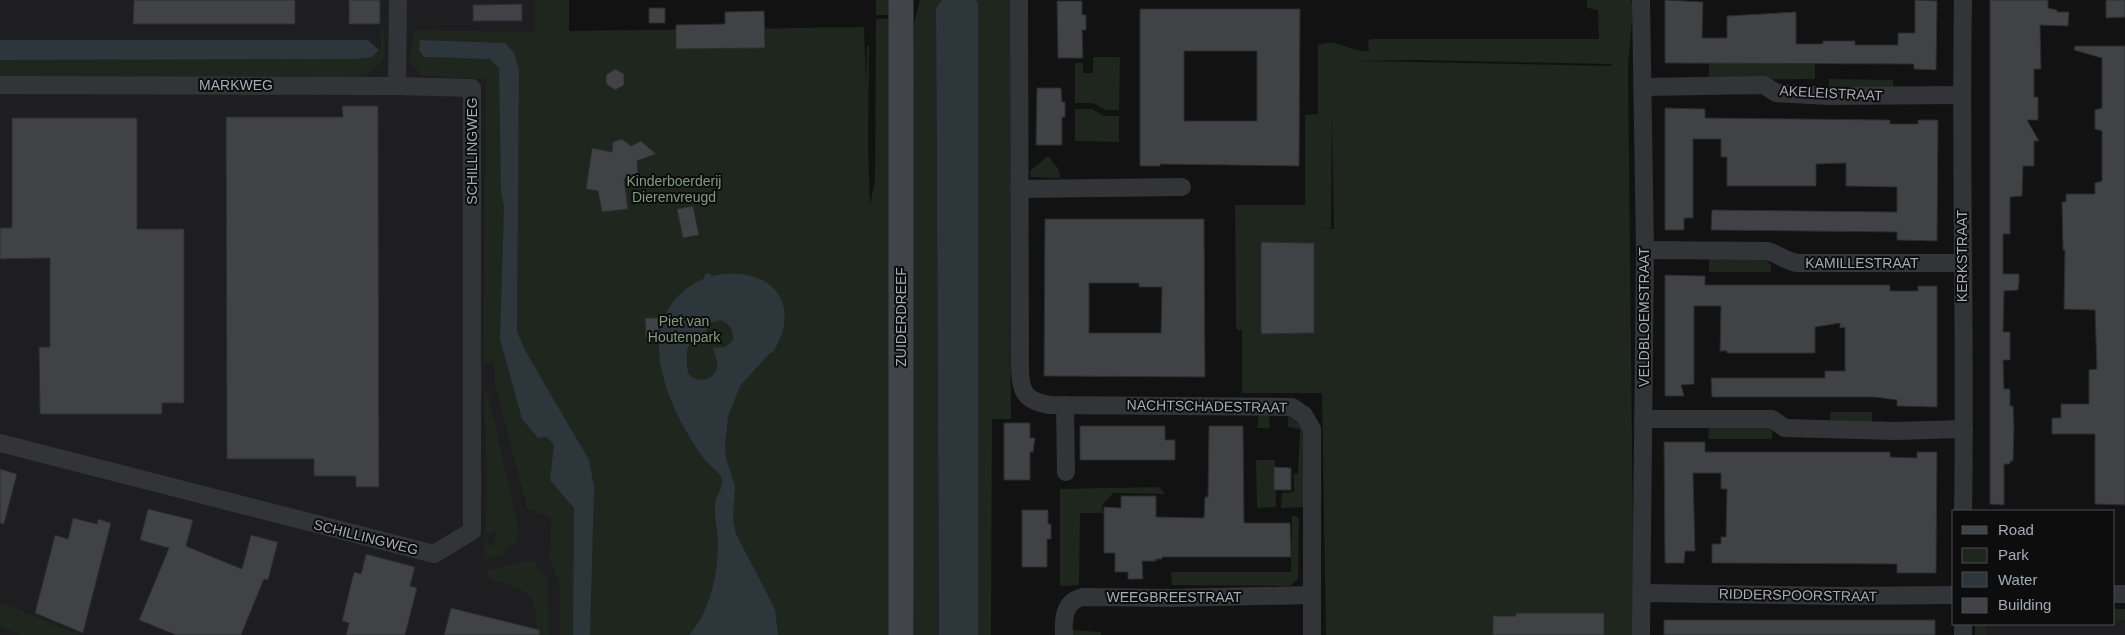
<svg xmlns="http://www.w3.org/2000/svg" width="2125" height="635" font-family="Helvetica,sans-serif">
	<rect width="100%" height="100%" fill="#121213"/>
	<g fill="#1e1e20">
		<path d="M0,0H534V32L492,67L502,404L525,507L551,519L549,556L562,583L563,635H0Z"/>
		<path d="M2114,620H2125V635H1976L1977,624H2114Z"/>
	</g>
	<g fill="#1e261e" fill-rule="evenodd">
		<path d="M534,0H569V31L864,27L866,85L867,46H869L868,147L870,206L875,179L876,19L893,18L892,635H560V586L549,557L551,519L526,508L495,382L494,363H483L486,79L420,75L409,61L414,30L534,32Z"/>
		<rect x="876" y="0" width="17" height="15"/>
		<path d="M920,0H942L936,8L939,635H914L910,306L914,24Z"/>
		<path d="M976,0H1010L1011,419H992L991,635H978Z"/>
		<path d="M1587,0H1631L1633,8L1628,66L1634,635H1326L1322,393H1242V330H1237L1236,325L1235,205H1305V115L1318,114V45L1331,42L1360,51H1369L1368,40L1372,39H1599L1598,10L1587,8ZM1423,60L1612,64V66L1354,61ZM1332,117L1334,229H1321L1331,228Z"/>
		<path d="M381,25L383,27C386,60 389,59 361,78L0,77V60L372,57L379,50H381Z"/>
		<path d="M1093,57H1120L1119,110H1106L1093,103H1075V63H1083V73H1093Z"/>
		<path d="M1709,63L1815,64V79L1709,80Z"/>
		<path d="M1829,79L1893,80V92L1829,91Z"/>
		<path d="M1075,109H1092L1104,116H1119V142L1075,141Z"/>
		<path d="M1048,156L1059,170L1060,178L1031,177L1030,171Z"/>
		<path d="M1709,255H1760L1771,265V272H1709Z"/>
		<path d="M484,393L488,394L519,530L516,543L508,546L502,555L484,559L487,487ZM497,531L491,549L484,535Z"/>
		<path d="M1259,412L1269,413L1270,428H1257Z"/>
		<rect x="1830" y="412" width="42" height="14"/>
		<path d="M1288,414H1295L1307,429L1305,507L1281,508L1282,493L1294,492V474L1298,473L1300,429L1288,427Z"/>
		<path d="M1709,422H1762L1772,430V439H1708Z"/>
		<path d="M1256,460H1275L1276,507L1257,508Z"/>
		<path d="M1159,487L1165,494L1113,493L1102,506L1103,513H1080L1079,585L1060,586V489Z"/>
		<path d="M1292,515L1299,518L1298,579L1290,586L1172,585L1171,572H1291Z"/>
		<path d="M526,561H534L548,581L549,635H537C536,589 528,591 487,578L488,570Z"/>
		<path d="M0,602L80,635H21L0,626Z"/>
		<rect x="2114" y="609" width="11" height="11"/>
		<rect x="1975" y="624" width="12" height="11"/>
		<path d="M1070,630L1101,632V635H1070Z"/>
	</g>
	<g fill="#2c363b" fill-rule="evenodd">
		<path d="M942,0H976L978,4V635H939L936,8Z"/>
		<path d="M0,40H368L379,50L372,57L356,59L0,60Z"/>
		<path d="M420,40L505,43L514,53L519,69L517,332L526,352L589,460L594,487L590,635H573L574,508L550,480L554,445L547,437L538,438L522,419L500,339L504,207L501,191L499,68L490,59L424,57L419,50Z"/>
		<path d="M709,273L712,276C767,264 805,300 773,352L770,353L740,386L728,417L725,445L726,458L735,487L733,520L736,534L775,609L778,635H689C710,612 718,574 718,543C718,531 714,518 715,505C715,497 723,488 722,480C720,471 710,467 705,460C667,409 624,314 705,278L704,275ZM720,320C729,322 734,331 733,340L725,347L713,348C714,354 718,360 717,368C714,381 696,384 688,373C686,356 684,337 705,335L709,323Z"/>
	</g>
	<g fill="#414246" stroke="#2c2c2f" fill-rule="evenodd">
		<path d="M134,0H295V24H133Z"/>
		<rect x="349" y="0" width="31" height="24"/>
		<path d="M1665,0L1703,2L1702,38H1727V16L1796,12V44H1823V41H1855V45H1898V33H1915V0L1937,1L1936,70L1914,69V64L1665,63Z"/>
		<path d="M1990,0H2048V8L2057,10V12H2069L2068,26L2040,25L2041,69H2034V97H2038V120H2027L2039,141H2034V166H2023L2022,196L2010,197V234H2003V274H2019V282L2018,290L2004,291L2003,332H2010V360H2003L2004,389H2010V406H2013L2014,427L2013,461H2010V464H2004V505L1990,504Z"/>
		<path d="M2106,0H2125V17L2106,18Z"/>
		<path d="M1057,1H1082V15H1086V30H1082L1083,58H1058Z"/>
		<path d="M522,4V21H473V5Z"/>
		<rect x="649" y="8" width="16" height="15"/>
		<path d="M1140,9H1300L1299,166L1160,164V166H1140ZM1184,51H1257V121H1184Z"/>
		<path d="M764,11L765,48L676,49V25L725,24V12Z"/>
		<path d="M2075,46H2125V505L2095,504V434H2052V418H2061V404H2089V370L2097,369L2095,310L2064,309L2065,250H2063L2062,202H2066V194H2095V183L2102,181V131L2095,129V110L2102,108V58L2074,50Z"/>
		<path d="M615,69L624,74V85L615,90L606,84V75Z"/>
		<path d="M1037,88H1061L1062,102H1065V117H1062V145H1036Z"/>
		<path d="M342,106H378L379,487H356V476H314V459H227L226,117H343Z"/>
		<path d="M1665,108L1705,109V118L1890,120V124H1918V120H1938L1937,241L1897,240V232L1711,230L1712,210L1897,212V187L1846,186V163L1816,164V186H1727V157H1721V139H1693V218H1684V230H1665Z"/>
		<path d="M12,118H137V229H184V403H162V414H40L39,347H50V258L0,259V228H12Z"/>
		<path d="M622,139L631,146L641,141L656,154L637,161L638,174L624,179L628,209L602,212L598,191L586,189L592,148L612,152L613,142Z"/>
		<path d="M693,206L699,235L683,238L677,209Z"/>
		<path d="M1045,219H1204L1205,377L1044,376ZM1089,283H1139V287H1162L1161,333H1089Z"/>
		<path d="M1261,242L1314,243V333L1261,334Z"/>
		<path d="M1665,275L1705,276V285H1890V291H1918V286H1937V407L1897,406V400L1875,397H1712L1711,378H1825V371H1845V327L1840,328V323L1815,327V353H1727V351H1720L1721,306H1694V384L1681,385L1684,396H1665Z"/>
		<path d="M645,318H658L659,337L646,338Z"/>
		<path d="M1004,423H1030V438H1035L1033,452H1030V480H1004Z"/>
		<path d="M1080,426H1165V440H1175V460H1080Z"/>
		<path d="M1209,426H1243L1244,523H1290L1291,557H1162V559H1156V561H1142L1143,579H1128V572H1115V553H1104V507L1121,508V496H1156V517L1204,518L1205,497H1208Z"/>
		<path d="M1664,442H1705V452H1890V457L1917,458V452H1937L1936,573H1897V564L1712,563V544H1721V537H1726L1727,489H1721V473H1693L1695,551H1685L1684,563H1665Z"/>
		<path d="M1274,467L1291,468V490H1274Z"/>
		<path d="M0,469L17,474L4,524L0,523Z"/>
		<path d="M148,509L193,520L186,546L242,569L251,535L278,542L268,580L264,579L241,635H176L139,620L169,548L140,540Z"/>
		<path d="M1022,510H1048V524H1051V539H1047V567H1022Z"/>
		<path d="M73,518L97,524L98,519L111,523L83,633L35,613L55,535L68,539Z"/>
		<path d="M366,554L415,567L410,586L417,588L405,635H346L349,623L342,621L354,572L361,574Z"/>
		<path d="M451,608L540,630L539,635H444Z"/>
		<path d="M1516,613H1604V635H1493V616H1516Z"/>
		<rect x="1664" y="620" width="271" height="15"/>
	</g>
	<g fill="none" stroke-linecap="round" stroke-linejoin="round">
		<g stroke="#333438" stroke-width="18">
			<path d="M1019,0L1020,367C1020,392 1025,401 1050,405L1292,407L1304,415L1312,429V635"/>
			<path d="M1641,0L1645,250L1641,635"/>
			<path d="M0,85L397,86L472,88V531L434,554L0,443"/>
			<path d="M397,86L398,0"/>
			<path d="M1642,87L1764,85L1776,93L1829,96L1961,95"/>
			<path d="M1019,189L1182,187"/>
			<path d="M1645,250L1766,251C1778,253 1786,262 1798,263H1962"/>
			<path d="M1065,405L1066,472"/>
			<path d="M1643,419H1772L1785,428L1895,431L1964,429"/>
			<path d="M1963,511C1966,341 1960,170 1963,0"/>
			<path d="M1642,593L1838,596L1954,595"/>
			<path d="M2114,594H2125"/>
			<path d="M1064,635C1063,619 1064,601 1083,597L1172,598L1312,595"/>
			<path d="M1963,635V624"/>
		</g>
		<path stroke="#414448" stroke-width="25" d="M901,635V0"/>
	</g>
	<g text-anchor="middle" stroke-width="4" stroke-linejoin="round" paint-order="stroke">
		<g font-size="14" fill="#a4abb3" stroke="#0d0d0e">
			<text x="236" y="90">MARKWEG</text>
			<text transform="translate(1831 93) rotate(3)" y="5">AKELEISTRAAT</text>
			<text transform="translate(472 151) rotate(-90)" y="5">SCHILLINGWEG</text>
			<text transform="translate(1962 256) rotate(-90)" y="5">KERKSTRAAT</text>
			<text x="1862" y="268">KAMILLESTRAAT</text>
			<text transform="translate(901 317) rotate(-90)" y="5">ZUIDERDREEF</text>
			<text transform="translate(1644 317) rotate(-90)" y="5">VELDBLOEMSTRAAT</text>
			<text transform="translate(1207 406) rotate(1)" y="5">NACHTSCHADESTRAAT</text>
			<text transform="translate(366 537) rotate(14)" y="5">SCHILLINGWEG</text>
			<text transform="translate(1798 595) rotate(1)" y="5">RIDDERSPOORSTRAAT</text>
			<text x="1174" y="602">WEEGBREESTRAAT</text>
		</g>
		<g font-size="14" fill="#7e9d7c" stroke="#0d0d0e">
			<text x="674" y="186">Kinderboerderij<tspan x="674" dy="16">Dierenvreugd</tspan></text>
			<text x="684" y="326">Piet van<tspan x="684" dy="16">Houtenpark</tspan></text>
		</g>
	</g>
	<rect x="1952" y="510" width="162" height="115" fill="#0d0d0e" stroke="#494c50"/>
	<rect x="1962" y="526" width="25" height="8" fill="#414448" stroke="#494c50"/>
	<text x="1998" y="535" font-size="15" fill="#a4abb3">Road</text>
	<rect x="1962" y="548" width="25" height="15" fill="#1e261e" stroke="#494c50"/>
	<text x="1998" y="560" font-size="15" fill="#a4abb3">Park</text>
	<rect x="1962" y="572" width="25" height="15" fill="#2c363b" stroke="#494c50"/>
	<text x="1998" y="585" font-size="15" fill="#a4abb3">Water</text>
	<rect x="1962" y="598" width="25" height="15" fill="#414246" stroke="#494c50"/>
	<text x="1998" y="610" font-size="15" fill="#a4abb3">Building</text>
</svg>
